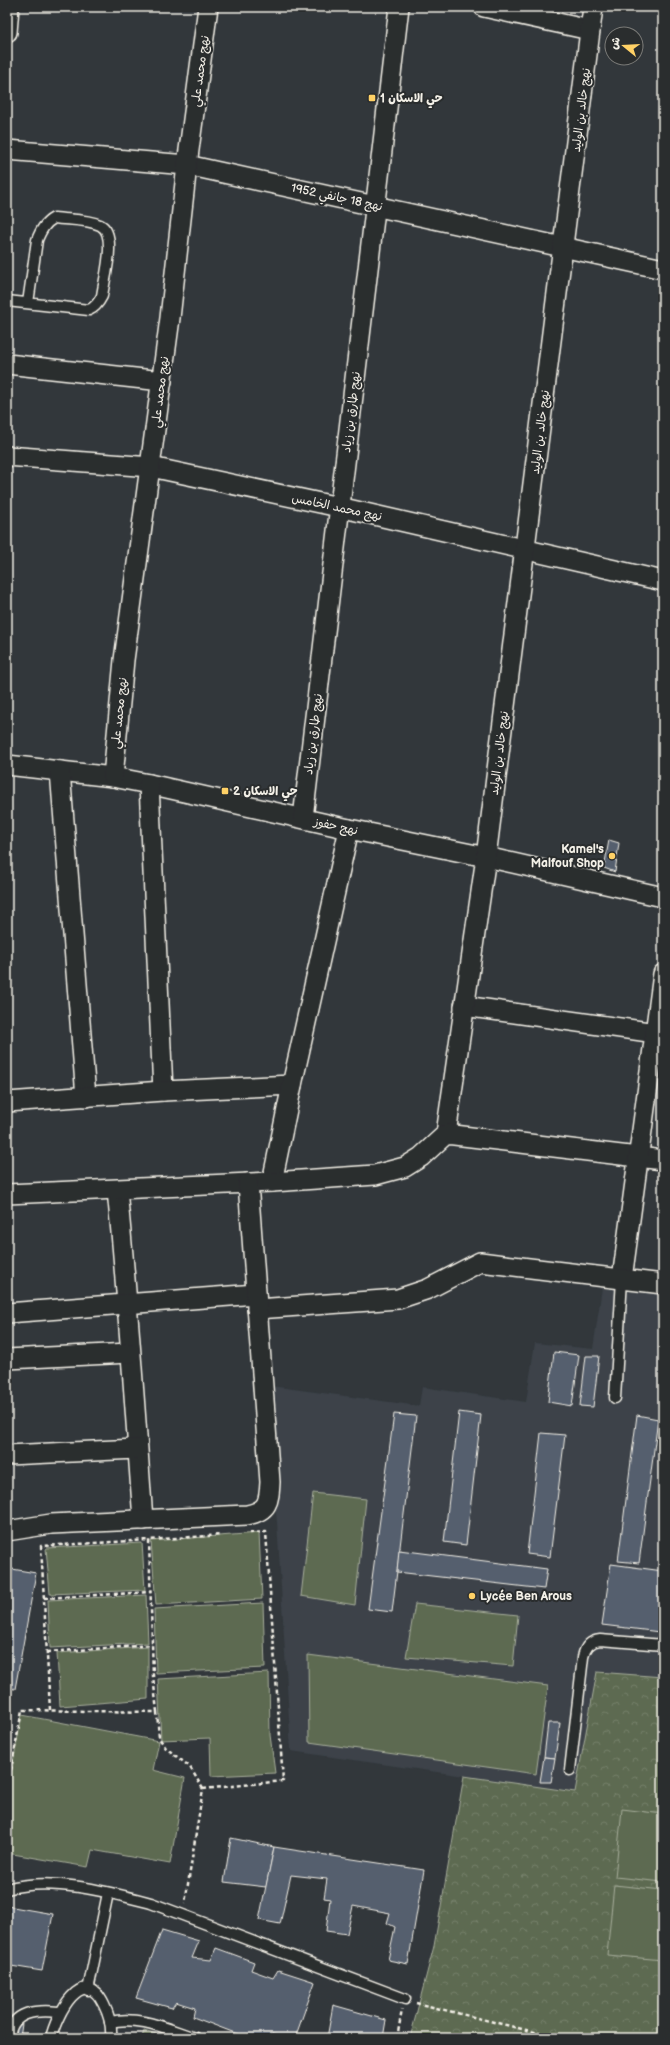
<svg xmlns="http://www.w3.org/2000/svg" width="670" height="2045" font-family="'Balsamiq Sans','Playpen Sans Arabic',sans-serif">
	<defs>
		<pattern id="forest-crowns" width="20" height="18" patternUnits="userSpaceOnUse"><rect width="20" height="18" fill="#5d6a51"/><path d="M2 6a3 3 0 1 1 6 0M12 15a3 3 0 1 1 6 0" fill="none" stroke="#75806a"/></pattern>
	</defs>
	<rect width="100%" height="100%" fill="#32373b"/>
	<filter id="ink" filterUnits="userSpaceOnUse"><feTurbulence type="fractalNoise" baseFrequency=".025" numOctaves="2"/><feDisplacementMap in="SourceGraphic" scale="8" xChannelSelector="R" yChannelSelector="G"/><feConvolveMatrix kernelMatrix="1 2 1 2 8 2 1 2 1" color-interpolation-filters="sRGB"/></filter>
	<g filter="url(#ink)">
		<path fill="#3c434a" d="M602,1288L663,1295V1677L597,1672L575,1792L291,1751L277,1521L263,1385L419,1406L422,1387L526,1402L535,1343L593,1349Z"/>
		<g fill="url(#forest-crowns)" stroke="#a8ae9c">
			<path d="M597,1672L663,1677V2038H410L434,1946L464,1776L575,1792Z"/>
			<path d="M144,2030L168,2038H142Z"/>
		</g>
		<g fill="#5d6a51" stroke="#a8ae9c">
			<path d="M313,1493L366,1499L355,1605L301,1596Z"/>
			<path d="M259,1533L262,1599L156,1605L151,1541Z"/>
			<path d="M142,1543L145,1590L50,1594L46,1548Z"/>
			<path d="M146,1595L148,1643L50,1648L48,1600Z"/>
			<path d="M263,1603L265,1668L156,1673L154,1609Z"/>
			<path d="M415,1604L518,1615L513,1666L406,1657Z"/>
			<path d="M148,1647V1699L60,1706L57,1653Z"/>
			<path d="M308,1655L548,1686L536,1774L309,1742Z"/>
			<path d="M269,1673L270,1735L275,1773L211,1776L210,1738L161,1740L158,1679Z"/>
			<path d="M22,1715L159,1741L153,1770L185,1778L170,1864L92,1850L88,1867L7,1853V1793Z"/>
			<path d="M622,1809L663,1814V1882L615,1877Z"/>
			<path d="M614,1885L663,1890V1960L607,1955Z"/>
		</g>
		<g fill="#545e6e" stroke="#f4f1e8">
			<path d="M609,840L619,843L615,872L604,868Z"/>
			<path d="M554,1352L579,1355L572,1406L548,1402Z"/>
			<path d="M586,1356H599L593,1407L580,1406Z"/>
			<path d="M663,1385V1418H660Z"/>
			<path d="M459,1412L481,1415L466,1545L444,1542Z"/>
			<path d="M394,1414L416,1416L392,1612L368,1609Z"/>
			<path d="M637,1415L658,1419L639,1563L618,1561Z"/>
			<path d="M541,1433L565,1435L550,1557L527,1554Z"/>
			<path d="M399,1550L547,1569L544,1589L397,1572Z"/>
			<path d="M611,1564L663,1571V1606L660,1632L602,1625Z"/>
			<path d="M12,1569L36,1573L15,1689L7,1688V1600Z"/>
			<path d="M548,1723H560L555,1758L544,1757Z"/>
			<path d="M544,1757L555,1758L551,1782H540Z"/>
			<path d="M231,1838L274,1847L266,1887L224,1882Z"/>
			<path d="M274,1847L424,1870L408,1964L388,1960L395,1927L387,1923L390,1913L353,1906L347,1934L326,1931L330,1899L324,1898L327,1879L291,1875L280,1924L259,1920Z"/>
			<path d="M7,1906L53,1914L42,1971L11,1966L7,1988Z"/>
			<path d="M162,1930L199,1941L192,1958L211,1960L216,1948L254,1962L251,1970L273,1978L278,1970L315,1982L295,2038H284L272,2034L271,2038H248L193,2017L195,2008L176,2002L172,2008L136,1998Z"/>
			<path d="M333,2005L386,2020L383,2038H327Z"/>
			<path d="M7,2022L22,2024L20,2038H7Z"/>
		</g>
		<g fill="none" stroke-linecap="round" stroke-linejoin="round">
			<defs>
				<g id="lane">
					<path d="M7,301L89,310C96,307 99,302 102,296C104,280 118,233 100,225C87,219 69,220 54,218C45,223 41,230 37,240L28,303"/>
					<path d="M615,1398L622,1279"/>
					<path d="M570,1770L583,1657C585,1647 590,1641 600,1640L663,1645"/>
					<path d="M7,1889C50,1876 109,1892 151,1903L405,1999"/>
					<path d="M88,1990L108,1893"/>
					<path d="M110,2022C139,2015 167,2029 195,2038"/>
					<path d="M9,2038C11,2010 38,2010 59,2012"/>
					<path d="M51,2038C56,2016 83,1961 104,2005C109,2015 112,2027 111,2038"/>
				</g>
				<g id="street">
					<path d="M484,7L590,30"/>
					<path d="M7,32L9,7"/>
					<path d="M7,150L187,165L663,269"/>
					<path d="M7,364L162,381"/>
					<path d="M7,456L151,467L339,507L663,581"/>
					<path d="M7,765L113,777L149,784L349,829L486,857L663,897"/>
					<path d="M60,771L86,1097"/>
					<path d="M113,777L124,660L170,318L187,165L208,7"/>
					<path d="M149,784L163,1091"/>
					<path d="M303,818L399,7"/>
					<path d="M464,1006L663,1034"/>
					<path d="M7,1102L163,1091L292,1085"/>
					<path d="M446,1134L486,857L593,7"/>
					<path d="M272,1182L292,1085L349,829"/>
					<path d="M117,1190C128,1300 135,1410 143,1520"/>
					<path d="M7,1194L272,1182L375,1175L405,1167L421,1157L446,1134L663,1160"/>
					<path d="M622,1279L663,974"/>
					<path d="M257,1309L398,1299L428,1289L480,1262L663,1284"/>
					<path d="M7,1313L256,1294"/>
					<path d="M7,1359L130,1353"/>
					<path d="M7,1455L137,1449"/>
					<path d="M7,1531L51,1524L247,1515C268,1511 269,1502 270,1482L248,1183"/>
				</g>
			</defs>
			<use href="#lane" stroke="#f4f1e8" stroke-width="13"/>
			<use href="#street" stroke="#f4f1e8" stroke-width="22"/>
			<g stroke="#f4f1e8" stroke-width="2.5" stroke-dasharray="4 3" stroke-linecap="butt">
				<path d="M44,1598L151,1592"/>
				<path d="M47,1652L152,1645"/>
				<path d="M50,1710L41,1546L149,1540"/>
				<path d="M157,1712L153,1676L149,1540L221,1535"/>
				<path d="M203,1789L283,1781L266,1532L250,1533"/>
				<path d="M7,1791L22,1710L157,1712L159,1738L166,1748L190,1767L203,1789L185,1903"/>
				<path d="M416,2003L559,2038"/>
				<path d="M397,2038L402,2010"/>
			</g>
			<use href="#lane" stroke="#2a2d2e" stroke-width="10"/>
			<use href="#street" stroke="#2a2d2e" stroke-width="19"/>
		</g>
	</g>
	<g fill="#ffd166" stroke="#2a2d2e" stroke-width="1.5">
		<rect x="368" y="94" width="8" height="8" rx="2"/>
		<rect x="221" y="787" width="8" height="8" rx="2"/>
		<circle cx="612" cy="856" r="4"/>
		<circle cx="472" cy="1596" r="4"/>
	</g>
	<g text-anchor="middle" stroke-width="4" stroke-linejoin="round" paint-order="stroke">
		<g font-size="12" fill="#f4f1e8" stroke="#2a2d2e">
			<text transform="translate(200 71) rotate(-82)" y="4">نهج محمد علي</text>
			<text transform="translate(581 110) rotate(-83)" y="4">نهج خالد بن الوليد</text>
			<text transform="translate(337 197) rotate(12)" y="4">نهج 18 جانفي 1952</text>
			<text transform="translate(160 392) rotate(-83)" y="4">نهج محمد علي</text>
			<text transform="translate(351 412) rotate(-83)" y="4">نهج طارق بن زياد</text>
			<text transform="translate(540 432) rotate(-83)" y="4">نهج خالد بن الوليد</text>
			<text transform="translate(337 507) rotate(12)" y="4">نهج محمد الخامس</text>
			<text transform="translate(119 713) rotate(-84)" y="4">نهج محمد علي</text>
			<text transform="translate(313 734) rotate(-83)" y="4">نهج طارق بن زياد</text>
			<text transform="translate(499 753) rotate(-83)" y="4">نهج خالد بن الوليد</text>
			<text transform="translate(336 826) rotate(13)" y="4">نهج حفوز</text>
		</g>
		<g font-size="12" font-weight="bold" fill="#f4f1e8" stroke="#2a2d2e" text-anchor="start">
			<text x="380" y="102">1 حي الاسكان</text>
			<text x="233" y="795">حي الاسكان 2</text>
			<text x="604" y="853" text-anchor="end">Kamel's<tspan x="604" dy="14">Malfouf Shop</tspan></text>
			<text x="480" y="1600">Lycée Ben Arous</text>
		</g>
	</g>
	<rect width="670" height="2045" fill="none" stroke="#2a2d2e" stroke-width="24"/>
	<rect x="12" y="12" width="646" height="2021" fill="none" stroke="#f4f1e8" stroke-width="1.5" filter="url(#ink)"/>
	<g transform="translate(624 46) rotate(288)"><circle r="19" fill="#2a2d2e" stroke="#7b7b78"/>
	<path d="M0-3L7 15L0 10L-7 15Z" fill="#ffd166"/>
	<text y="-6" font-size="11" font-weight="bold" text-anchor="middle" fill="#f4f1e8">ش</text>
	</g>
</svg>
